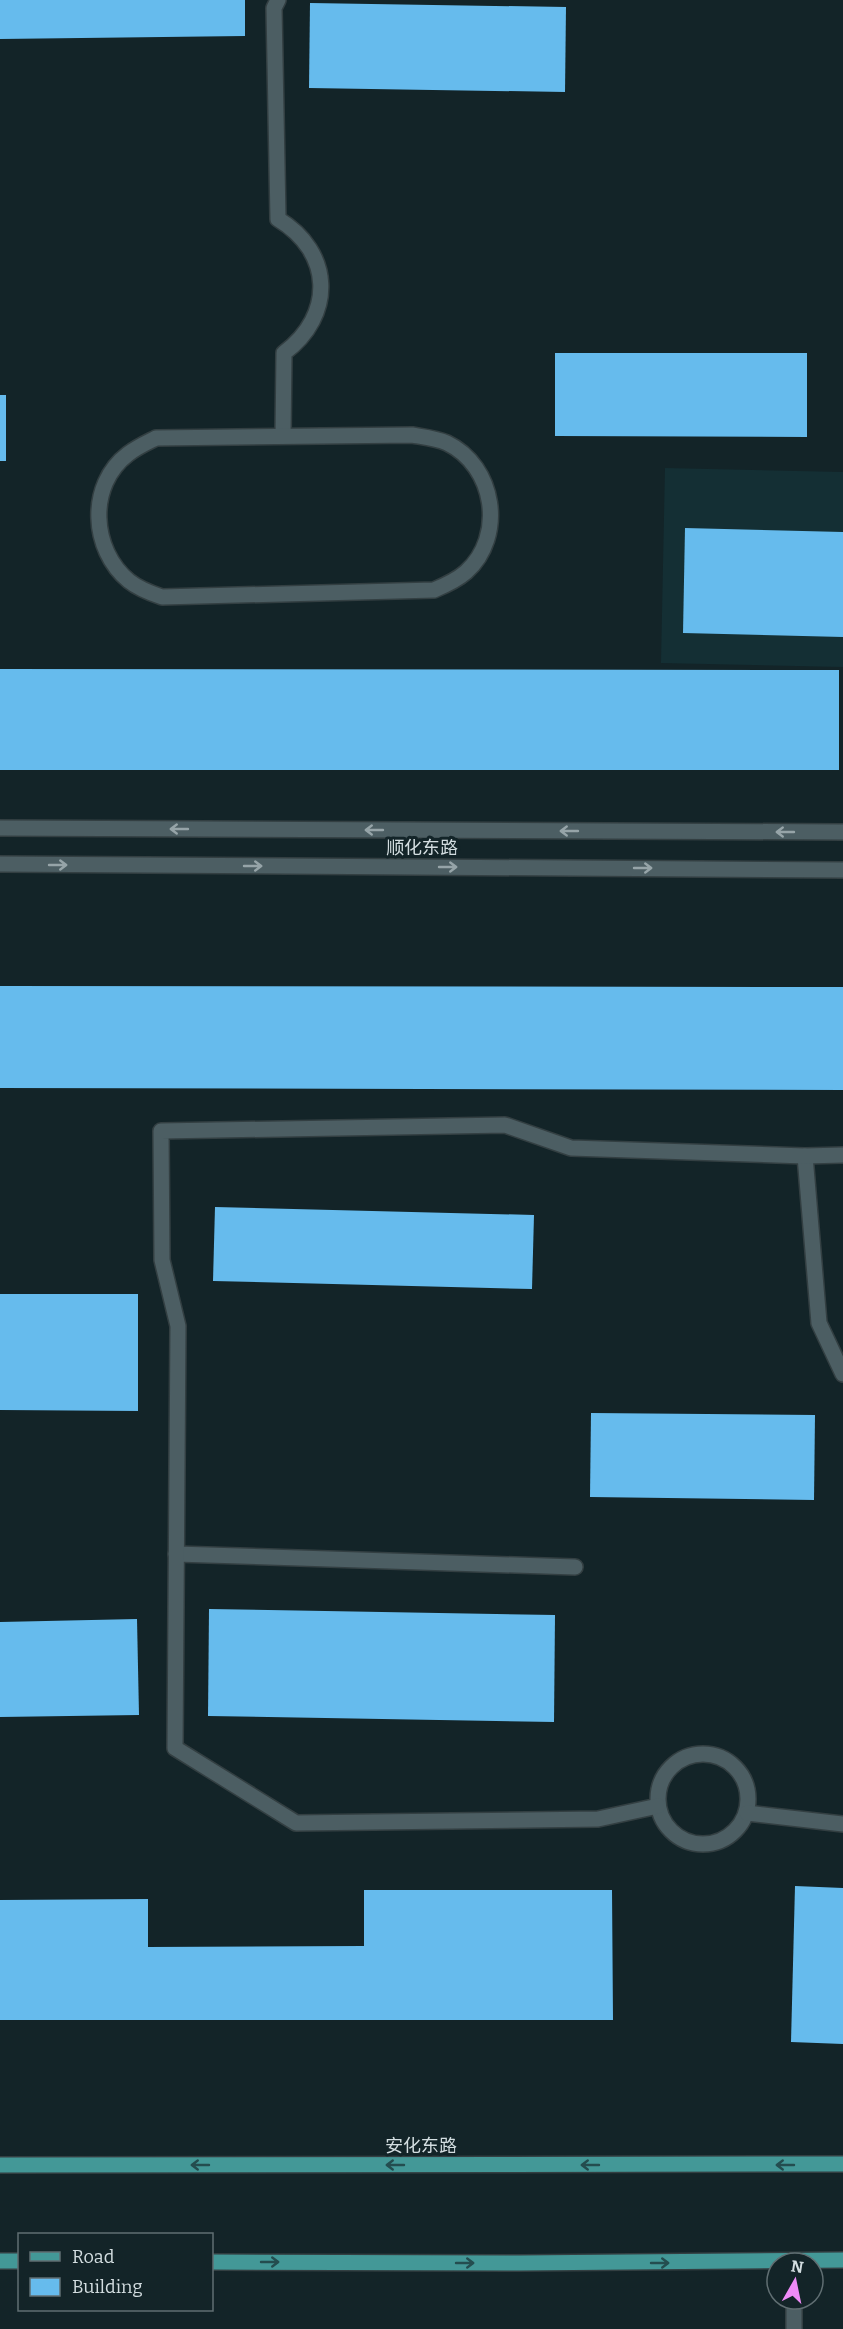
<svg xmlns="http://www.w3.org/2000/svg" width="843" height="2329" font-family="Bitter,'Noto Sans SC',serif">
	<rect width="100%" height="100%" fill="#132428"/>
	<path fill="#142f34" d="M665,468L843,472V667L661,663Z"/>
	<g fill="#66bbed">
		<path d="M0,0H245V36L0,39Z"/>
		<path d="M310,3L566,7L565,92L309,88Z"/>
		<path d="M555,353H807V437L555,436Z"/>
		<rect x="0" y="395" width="6" height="66"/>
		<path d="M685,528L843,532V637L683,633Z"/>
		<path d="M0,669L839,670V770H0Z"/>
		<path d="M0,986L843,987V1090L0,1088Z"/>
		<path d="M215,1207L534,1215L532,1289L213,1281Z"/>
		<path d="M0,1294H138V1411L0,1410Z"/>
		<path d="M591,1413L815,1415L814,1500L590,1497Z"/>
		<path d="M209,1609L555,1615L554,1722L208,1716Z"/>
		<path d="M137,1619L139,1715L0,1717V1622Z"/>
		<path d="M795,1886L843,1888V2044L791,2042Z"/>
		<path d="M364,1890H612L613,2020H0V1900L148,1899V1947L364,1946Z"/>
	</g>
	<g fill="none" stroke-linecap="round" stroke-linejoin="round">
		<defs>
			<g id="minor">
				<path d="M278,0L274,8L278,219C333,252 335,315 284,353L283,436"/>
				<path d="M412,435C424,437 436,438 447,443C495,466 506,536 466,572C457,580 446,585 434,590L162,597C150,593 139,589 129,581C91,550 87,485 128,454C137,447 146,443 156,438Z"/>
				<path d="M0,828L843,832"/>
				<path d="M0,864L843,870"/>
				<path d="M805,1156L819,1323L843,1374"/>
				<path d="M176,1554L575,1567"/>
				<circle cx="703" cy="1799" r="45"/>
				<path d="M658,1806L598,1819L296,1823L175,1748L178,1326L162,1260L161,1131L505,1125L571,1148L805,1156L843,1155"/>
				<path d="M747,1813L843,1824"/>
				<path d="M794,2299V2329"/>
			</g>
			<g id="major">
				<path d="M0,2165L843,2164"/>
				<path d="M0,2261H20"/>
				<path d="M212,2262L520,2263L843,2260"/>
			</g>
		</defs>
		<use href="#minor" stroke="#333f42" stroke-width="18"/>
		<use href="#major" stroke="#333f42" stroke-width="18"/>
		<use href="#minor" stroke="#4c5e63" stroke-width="15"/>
		<use href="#major" stroke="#439897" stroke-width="15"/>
	</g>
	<defs><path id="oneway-shaft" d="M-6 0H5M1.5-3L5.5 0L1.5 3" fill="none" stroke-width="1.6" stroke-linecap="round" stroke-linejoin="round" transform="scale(1.5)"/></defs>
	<g stroke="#96a4a8">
		<use href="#oneway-shaft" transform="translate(179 829) rotate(-180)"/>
		<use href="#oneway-shaft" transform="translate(374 830) rotate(-180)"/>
		<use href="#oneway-shaft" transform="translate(569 831) rotate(-180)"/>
		<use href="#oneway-shaft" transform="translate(785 832) rotate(-180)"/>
		<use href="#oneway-shaft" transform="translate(58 865)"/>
		<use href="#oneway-shaft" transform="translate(253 866)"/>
		<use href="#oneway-shaft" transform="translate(448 867)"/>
		<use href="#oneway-shaft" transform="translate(643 868)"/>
	</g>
	<g stroke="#244d4f">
		<use href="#oneway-shaft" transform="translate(200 2165) rotate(180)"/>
		<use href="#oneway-shaft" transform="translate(395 2165) rotate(180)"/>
		<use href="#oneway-shaft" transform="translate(590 2165) rotate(180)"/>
		<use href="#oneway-shaft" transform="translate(785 2165) rotate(180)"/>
		<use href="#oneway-shaft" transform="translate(270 2262)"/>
		<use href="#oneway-shaft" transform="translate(465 2263)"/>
		<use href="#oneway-shaft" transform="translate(660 2263)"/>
	</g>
	<g text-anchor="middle" stroke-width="6" stroke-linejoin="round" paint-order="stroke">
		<g font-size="18" fill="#d3dde0" stroke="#132428">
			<text x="422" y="854">顺化东路</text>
			<text x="421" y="2152">安化东路</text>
		</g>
	</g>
	<rect x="18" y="2233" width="195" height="78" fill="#132428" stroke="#606e72" stroke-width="1.5"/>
	<rect x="30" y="2252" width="30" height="9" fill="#439897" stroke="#606e72" stroke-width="1.5"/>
	<text x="72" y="2263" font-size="18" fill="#d3dde0">Road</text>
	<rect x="30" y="2278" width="30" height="18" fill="#66bbed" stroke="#606e72" stroke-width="1.5"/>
	<text x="72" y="2293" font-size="18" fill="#d3dde0">Building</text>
	<g transform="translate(795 2281) rotate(9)"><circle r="28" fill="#132428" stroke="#606e72" stroke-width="1.5"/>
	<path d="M0-4.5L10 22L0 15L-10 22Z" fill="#ef8bf7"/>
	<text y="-9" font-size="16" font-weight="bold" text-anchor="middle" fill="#d3dde0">N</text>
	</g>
</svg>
